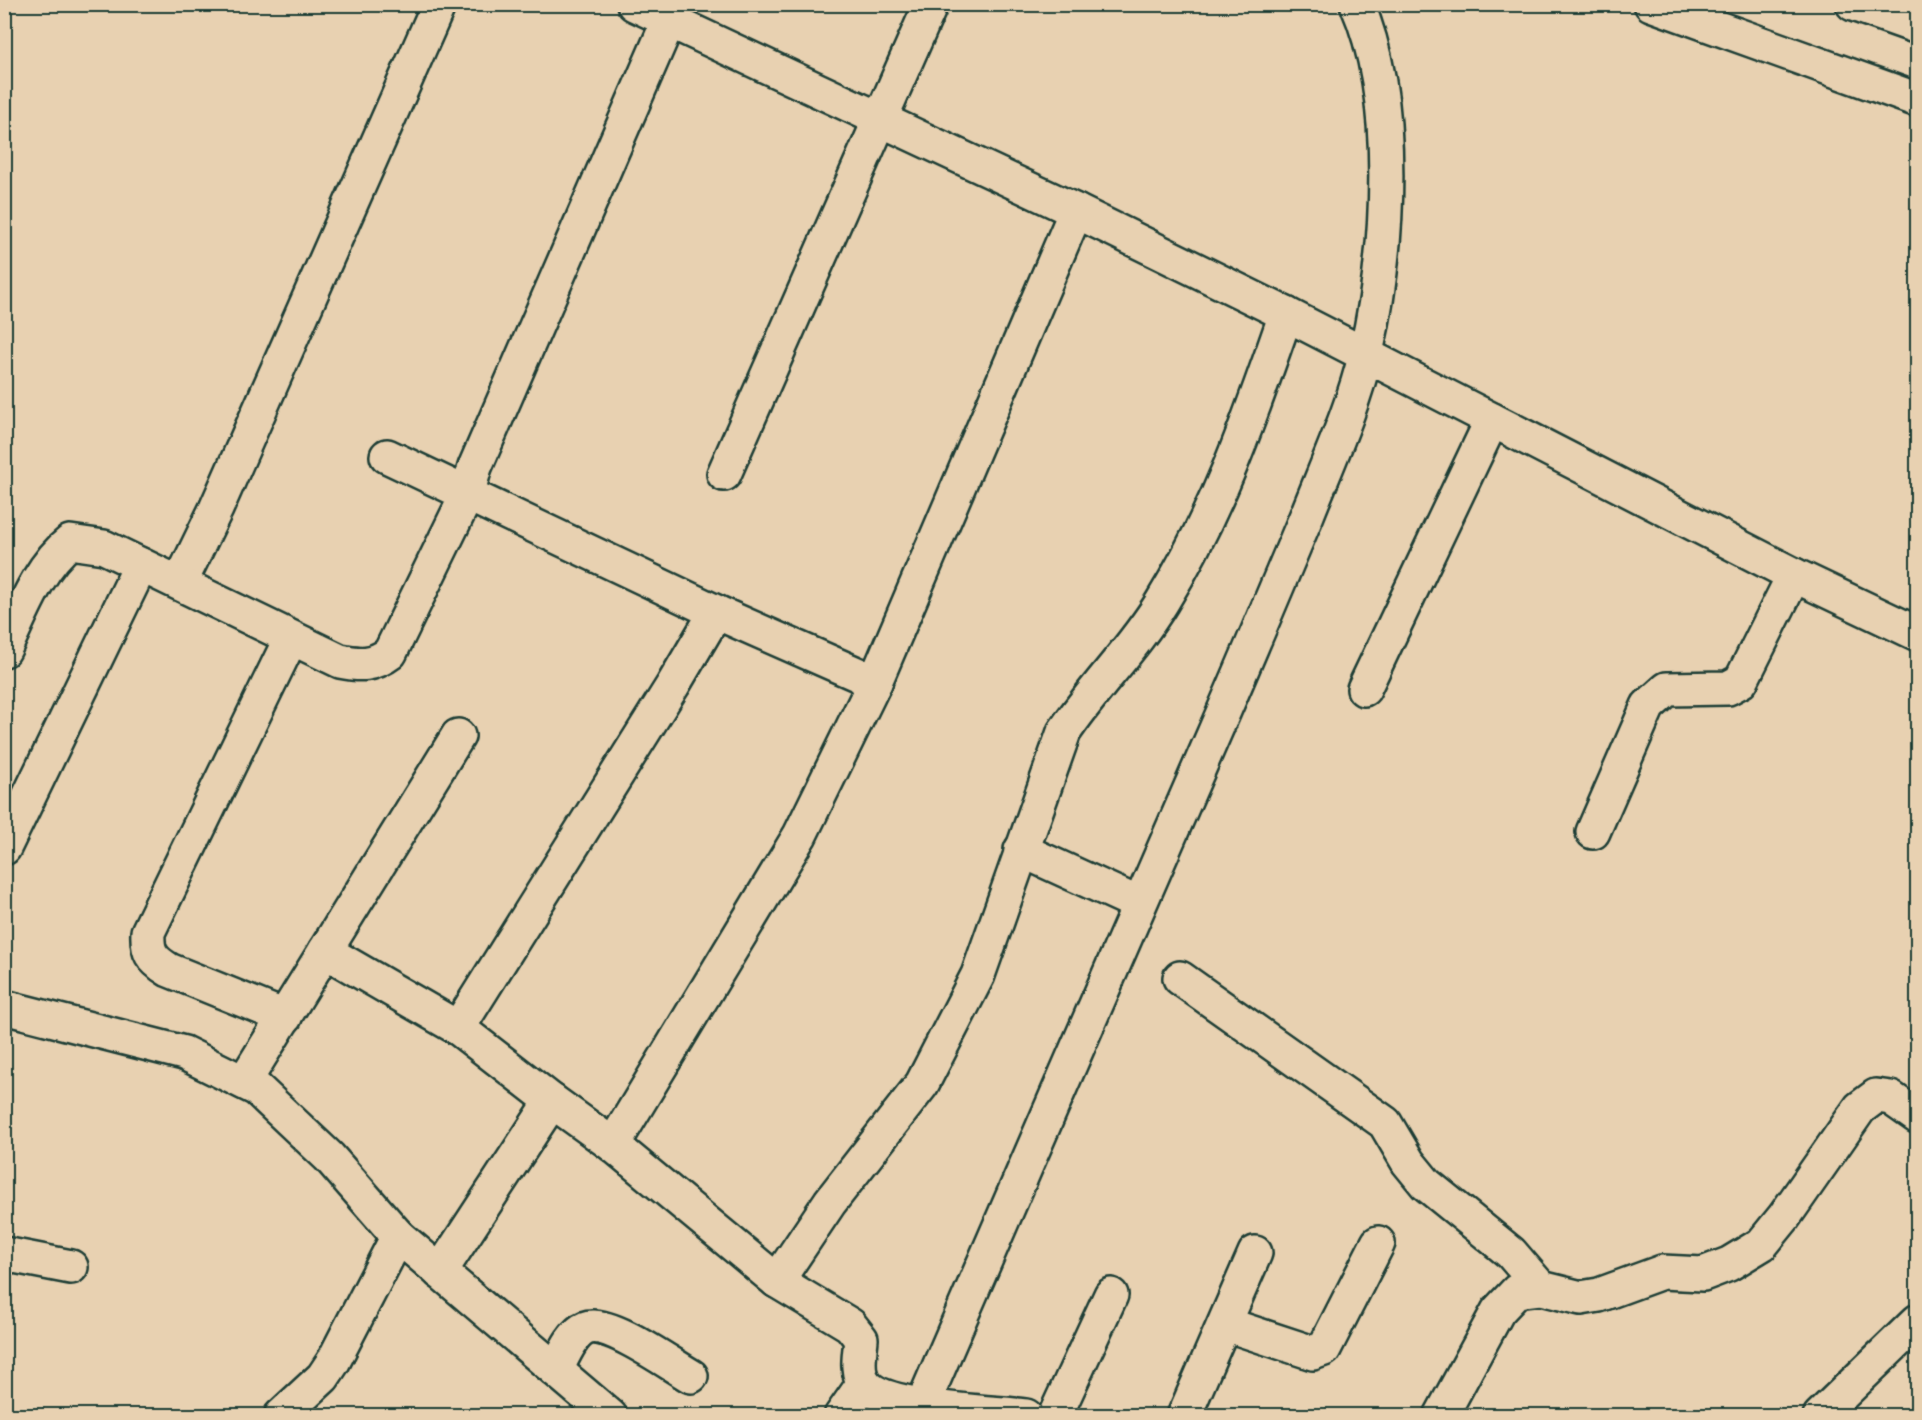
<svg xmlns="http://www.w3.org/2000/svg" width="1922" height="1420" font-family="Sriracha,sans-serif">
	<rect width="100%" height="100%" fill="#e8d1b1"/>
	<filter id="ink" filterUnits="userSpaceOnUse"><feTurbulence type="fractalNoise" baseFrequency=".0167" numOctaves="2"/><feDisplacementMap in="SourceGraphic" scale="12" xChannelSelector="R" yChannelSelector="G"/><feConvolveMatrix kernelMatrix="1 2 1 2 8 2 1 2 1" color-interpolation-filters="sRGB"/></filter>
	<g filter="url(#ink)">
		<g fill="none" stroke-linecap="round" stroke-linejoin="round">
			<defs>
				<g id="minor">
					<path d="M634,4L1076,211L1286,314L1794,575L1918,634"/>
					<path d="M1853,4L1918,27"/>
					<path d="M387,456L716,612L673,685L458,1028"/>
					<path d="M724,474L931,4"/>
					<path d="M180,583L216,509L439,4"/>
					<path d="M716,612L875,682"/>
					<path d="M4,650C22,613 38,567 70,542L104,547L340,661C360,665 373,666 390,653L467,495L475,467L676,4"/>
					<path d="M1364,689L1492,420"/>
					<path d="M1593,832L1648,706L1667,689L1728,688L1741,681L1794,575"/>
					<path d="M4,848L141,565"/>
					<path d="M1021,850L1139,904"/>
					<path d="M325,951L458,1028L552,1101L440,1272"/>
					<path d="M1180,978L1385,1123L1408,1162L1426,1184L1511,1253L1541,1288"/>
					<path d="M4,1007L184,1053L257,1089L329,1157L398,1236"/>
					<path d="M285,1017L169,970C151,959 147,952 148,932L291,638"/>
					<path d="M244,1082L458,736"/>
					<path d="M552,1101L613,1145"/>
					<path d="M4,1254L71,1267"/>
					<path d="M777,1281L830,1202L922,1084L978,975L1064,732C1094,687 1134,648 1162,602C1219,509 1251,415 1286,314"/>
					<path d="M1225,1324L1313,1353L1324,1349L1378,1243"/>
					<path d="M556,1370C563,1357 571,1334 586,1328C608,1319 670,1364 691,1376"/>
					<path d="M923,1404C1019,1181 1116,959 1213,736C1245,663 1276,589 1307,515C1328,462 1353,408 1366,353C1389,252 1399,100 1357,4"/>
					<path d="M281,1416L323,1377L333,1362L398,1236L610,1416"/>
					<path d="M841,1416L864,1383"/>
					<path d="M1026,1416C992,1412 885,1409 865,1384C855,1372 860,1353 861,1339L850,1325L777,1281L613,1145L800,835L875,682L1076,211"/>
					<path d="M1055,1416L1111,1295"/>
					<path d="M1184,1416L1255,1253"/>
					<path d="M1441,1416L1498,1311L1517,1291L1541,1288L1581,1298L1599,1295L1662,1272L1703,1274L1729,1264L1762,1244L1784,1217L1860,1108L1876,1096L1891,1098L1918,1117"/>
				</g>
				<g id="tertiary">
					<path d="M1651,4L1918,100"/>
					<path d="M1820,1416L1918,1321"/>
				</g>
			</defs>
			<use href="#minor" stroke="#1f3d34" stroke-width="38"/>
			<use href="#tertiary" stroke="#1f3d34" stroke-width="38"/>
			<use href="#minor" stroke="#e8d1b1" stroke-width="33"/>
			<use href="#tertiary" stroke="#e8d1b1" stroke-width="33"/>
		</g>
	</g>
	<rect width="1922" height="1420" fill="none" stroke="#e8d1b1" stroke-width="24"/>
	<rect x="12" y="12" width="1898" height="1396" fill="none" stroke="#1f3d34" stroke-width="2" filter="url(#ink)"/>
</svg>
